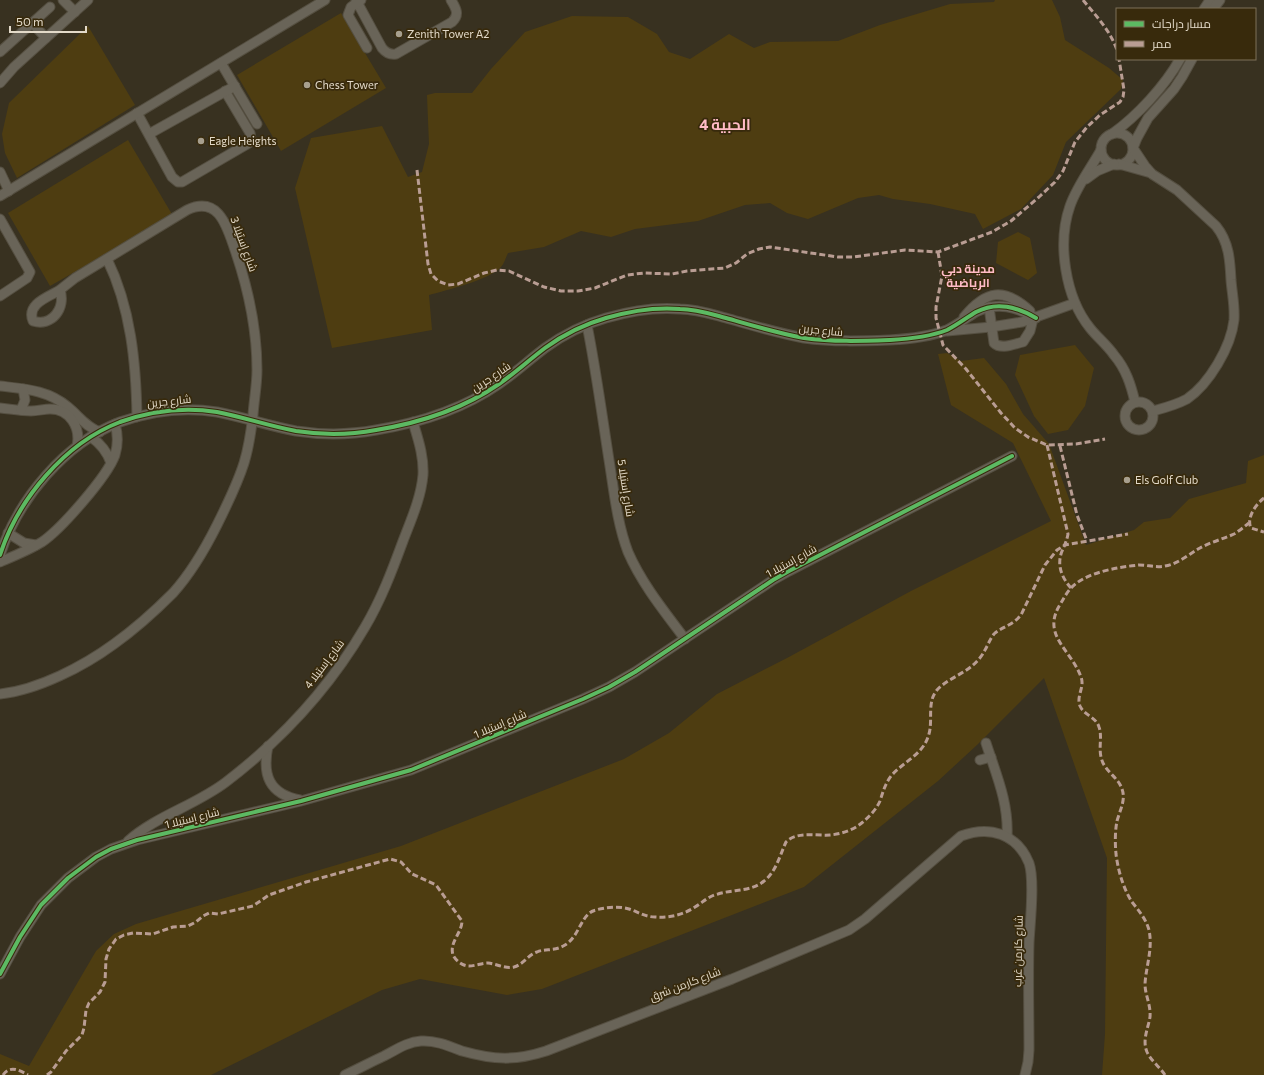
<svg xmlns="http://www.w3.org/2000/svg" width="1264" height="1075" font-family="Commissioner,Cairo,sans-serif">
	<rect width="100%" height="100%" fill="#383120"/>
	<g fill="#4e3d11">
		<path d="M995,0H1052L1060,17L1065,40L1109,68L1123,80L1121,89L1066,142L1053,175L1021,209L983,229L975,214L930,204L893,199L879,195L858,198L808,219L787,213L770,203L745,205L698,221L635,229L611,237L581,231L544,247L508,253C506,257 504,264 501,267C489,280 447,290 429,295L432,330L332,348L295,188L311,138L382,126L408,177L422,172L429,144L427,95L435,93H472L491,69L525,32L572,16L628,17L657,34L669,52L690,59L729,34L754,48L770,42L838,41L880,25L950,4L994,2Z"/>
		<path d="M341,13L386,88L281,151L237,75Z"/>
		<path d="M88,26L135,105L17,178L5,153L2,134L9,103Z"/>
		<path d="M128,140L173,216L50,286L8,213Z"/>
		<path d="M1018,232L1030,238L1037,273L1028,280L996,263L998,242Z"/>
		<path d="M1075,345L1094,368L1085,406L1068,430L1048,434L1034,416L1015,375L1020,355Z"/>
		<path d="M947,353L961,361L984,358L1006,384L1023,414L1049,444L1086,545L1134,530L1144,522L1170,518L1189,499L1246,483L1248,461L1264,455V1075H1102L1105,1034L1107,858L1044,678L977,745L938,781L804,887L542,989L507,995L420,979L382,990L211,1075H0V1054L29,1066L96,951L114,934L136,924L401,846L624,759L669,733L717,694L787,658L911,591L1051,521L1013,443L951,405L938,354Z"/>
	</g>
	<g fill="none" stroke-linecap="round" stroke-linejoin="round">
		<defs>
			<g id="street">
				<path d="M63,0L75,12"/>
				<path d="M356,0L382,48C386,53 390,55 396,54L452,22C460,15 456,8 451,0"/>
				<path d="M361,0L351,7L348,15L367,48"/>
				<path d="M1204,9L1210,0"/>
				<path d="M1213,9L1220,0"/>
				<path d="M32,23L46,38"/>
				<path d="M0,52L50,7"/>
				<path d="M221,63L257,124"/>
				<path d="M0,83L14,67L88,0"/>
				<path d="M137,113L172,177L178,182H182L249,143L251,139L250,133L225,91"/>
				<circle cx="1117" cy="149" r="16"/>
				<path d="M149,134L235,86"/>
				<path d="M1112,134C1137,116 1165,86 1180,59"/>
				<path d="M1101,150C1091,168 1077,186 1070,206C1057,243 1065,297 1090,328C1097,337 1107,345 1114,355C1126,369 1131,385 1135,402"/>
				<path d="M1119,164L1151,173"/>
				<path d="M0,172L9,191"/>
				<path d="M1086,179L1097,171L1114,164"/>
				<path d="M0,196L325,0"/>
				<path d="M0,219L30,272L27,278L0,296"/>
				<path d="M107,259C131,308 136,363 137,417"/>
				<path d="M989,307L994,343C1001,350 1014,344 1023,342L1030,331L1033,319"/>
				<path d="M964,317C986,290 1004,287 1030,311"/>
				<path d="M587,325C596,370 602,415 609,460C614,491 617,523 628,552C642,584 664,611 685,639"/>
				<path d="M947,331L991,327L1022,322L1075,303"/>
				<path d="M0,386C25,389 48,390 68,407C79,416 86,427 100,432"/>
				<circle cx="1139" cy="416" r="14"/>
				<path d="M0,408C10,409 21,411 31,411C38,411 44,409 50,409C70,409 81,428 77,446"/>
				<path d="M21,410L25,400L23,389"/>
				<path d="M1153,411C1164,408 1176,405 1187,399C1209,384 1231,347 1234,320C1235,306 1232,293 1231,280C1230,260 1229,242 1216,226L1177,190L1152,174L1145,166L1133,148L1137,138L1148,118L1174,89L1182,77L1192,59"/>
				<path d="M91,437C101,444 107,451 111,463"/>
				<path d="M8,533L24,543L36,545"/>
				<path d="M0,555C18,499 65,443 120,422C151,411 185,407 217,412C243,417 269,426 296,431C322,435 349,435 376,430C419,423 463,409 499,384C515,373 529,360 545,348C563,335 585,324 606,318C630,311 656,307 680,309C696,309 711,314 726,318C751,325 777,333 804,338C833,342 861,341 890,340C909,339 929,337 947,330C957,325 966,318 976,312C997,301 1017,307 1036,318"/>
				<path d="M0,562C14,556 29,550 42,542C61,529 107,477 115,455C118,445 118,434 115,424"/>
				<path d="M0,694C38,690 84,666 114,644C135,629 155,611 173,593C191,573 205,549 217,525C227,505 237,485 244,463C249,447 251,432 253,415C254,400 257,385 257,370C257,330 248,288 235,250C227,227 219,195 187,210L75,278L61,289L60,290C48,297 26,304 33,321C52,327 66,308 60,290"/>
				<path d="M986,743C996,774 1009,803 1007,837"/>
				<path d="M268,746C262,775 269,794 300,800"/>
				<path d="M980,760L991,757"/>
				<path d="M128,841C156,816 196,805 226,782C281,740 330,687 365,627C381,600 392,571 403,541C411,520 421,498 423,475C424,456 418,439 413,422"/>
				<path d="M0,974L20,937L41,905L68,878L96,857L111,849L137,840L301,801L411,770L583,699L609,687L635,672L773,580L789,571L1012,456"/>
				<path d="M345,1075C358,1069 371,1062 384,1056C396,1050 407,1042 421,1041C435,1040 449,1046 462,1051C494,1060 515,1061 546,1051L732,979L849,930L865,919L961,836C990,825 1017,834 1029,863C1035,880 1030,923 1029,943C1028,978 1029,1014 1029,1050L1028,1062L1025,1075"/>
			</g>
		</defs>
		<use href="#street" stroke="#554f41" stroke-width="11"/>
		<use href="#street" stroke="#696458" stroke-width="9"/>
		<g stroke="#b99d93" stroke-width="3" stroke-dasharray="6 3" stroke-linecap="butt">
			<path d="M1083,0C1096,16 1110,30 1117,50"/>
			<path d="M417,170L428,264L431,274L438,281L448,285L458,284L484,273L497,270L509,271L544,287L561,291H578L595,288L627,275L644,273L672,274L687,271L725,268L736,263L747,254L759,249L770,247L838,257H853L905,250L938,252L992,232L1011,221L1039,197L1055,182L1063,171L1075,142L1087,127L1100,115L1120,102L1123,97L1124,90L1119,59"/>
			<path d="M938,252L942,276L936,307V318L943,345L966,369L1001,413L1015,428L1028,437L1047,445L1076,444L1105,439"/>
			<path d="M1047,445L1068,534C1067,540 1065,544 1063,549C1056,563 1061,577 1071,588"/>
			<path d="M1060,446L1077,515L1087,541"/>
			<path d="M1264,498C1256,504 1246,518 1251,528L1264,532"/>
			<path d="M3,1075C10,1065 19,1070 28,1075"/>
			<path d="M47,1075L51,1072L66,1051L82,1035L84,1028L86,1010L89,1003L100,992L105,982L106,959L109,949L116,939L124,935L133,933L153,934L173,927L188,926L196,922L203,916L209,913L218,914L253,906L269,895L306,882L390,859L401,862L412,874L436,885L462,921C462,933 449,942 453,955C455,959 459,963 464,965C471,968 480,963 488,963C497,964 505,969 514,967C524,964 528,955 537,952C546,948 554,952 565,945C580,936 581,913 596,910C606,907 619,906 629,909C638,912 645,917 655,917C669,918 683,915 695,907C703,902 709,896 718,894C734,889 751,892 764,881C776,872 780,855 786,842C797,831 816,836 830,835C843,834 856,829 865,820C871,815 877,808 880,801C883,792 885,784 891,776C903,762 922,755 928,737C934,722 926,703 937,690C946,680 961,675 972,666C977,662 982,656 985,650C988,645 990,639 994,634C1003,626 1012,626 1021,615L1045,565L1057,550L1065,545L1128,534"/>
			<path d="M1165,1075C1160,1067 1151,1061 1147,1052C1142,1040 1148,1029 1150,1017C1151,1005 1145,995 1145,984C1146,966 1153,949 1149,930C1146,919 1139,911 1132,902C1123,888 1118,870 1116,854C1115,843 1115,831 1117,821C1120,810 1126,800 1122,789C1119,779 1108,773 1103,763C1097,750 1103,738 1099,727C1096,717 1084,715 1080,706C1076,696 1085,687 1081,677C1071,649 1040,635 1061,603C1064,598 1067,592 1071,588C1086,572 1119,567 1139,565C1148,565 1156,568 1165,566C1178,564 1189,554 1200,548C1211,542 1223,539 1234,534C1239,531 1244,527 1249,523"/>
		</g>
		<defs>
			<g id="cycleway">
				<path d="M0,555C18,499 65,443 120,422C151,411 185,407 217,412C243,417 269,426 296,431C322,435 349,435 376,430C419,423 463,409 499,384C515,373 529,360 545,348C563,335 585,324 606,318C630,311 656,307 680,309C696,309 711,314 726,318C751,325 777,333 804,338C833,342 861,341 890,340C909,339 929,337 947,330C957,325 966,318 976,312C997,301 1017,307 1036,318"/>
				<path d="M0,974L20,937L41,905L68,878L96,857L111,849L137,840L301,801L411,770L583,699L609,687L635,672L773,580L789,571L1012,456"/>
			</g>
		</defs>
		<use href="#cycleway" stroke="#382a0c" stroke-width="6"/>
		<use href="#cycleway" stroke="#5cba63" stroke-width="4"/>
	</g>
	<g fill="#a79f8e" stroke="#382a0c" stroke-width="1.5">
		<circle cx="399" cy="34" r="4"/>
		<circle cx="307" cy="85" r="4"/>
		<circle cx="201" cy="141" r="4"/>
		<circle cx="1127" cy="480" r="4"/>
	</g>
	<g text-anchor="middle" stroke-width="3.5" stroke-linejoin="round" paint-order="stroke">
		<g font-size="11" fill="#e3dac9" stroke="#382a0c" text-anchor="start">
			<text x="407" y="38">Zenith Tower A2</text>
			<text x="315" y="89">Chess Tower</text>
			<text x="209" y="145">Eagle Heights</text>
			<text x="1135" y="484">Els Golf Club</text>
		</g>
		<g font-size="11" fill="#e3dac9" stroke="#382a0c">
			<text transform="translate(244 244) rotate(70)" y="4">شارع إستيلا 3</text>
			<text transform="translate(821 330) rotate(6)" y="4">شارع جرين</text>
			<text transform="translate(491 377) rotate(-34)" y="4">شارع جرين</text>
			<text transform="translate(169 401) rotate(-6)" y="4">شارع جرين</text>
			<text transform="translate(626 488) rotate(81)" y="4">شارع إستيلا 5</text>
			<text transform="translate(791 561) rotate(-29)" y="4">شارع إستيلا 1</text>
			<text transform="translate(324 664) rotate(-53)" y="4">شارع إستيلا 4</text>
			<text transform="translate(500 724) rotate(-23)" y="4">شارع إستيلا 1</text>
			<text transform="translate(192 818) rotate(-14)" y="4">شارع إستيلا 1</text>
			<text transform="translate(1018 951) rotate(-89)" y="4">شارع كارمن غرب</text>
			<text transform="translate(685 984) rotate(-21)" y="4">شارع كارمن شرق</text>
		</g>
		<g font-size="12" font-weight="bold" fill="#ffbbc6" stroke="#382a0c">
			<text x="968" y="273">مدينة دبي<tspan x="968" dy="14">الرياضية</tspan></text>
		</g>
		<g font-size="15" font-weight="bold" fill="#ffbbc6" stroke="#382a0c">
			<text x="725" y="130">الحبية 4</text>
		</g>
	</g>
	<rect x="1116" y="8" width="140" height="52" fill="#382a0c" stroke="#7c7058"/>
	<rect x="1124" y="21" width="20" height="6" fill="#5cba63" stroke="#7c7058"/>
	<text x="1152" y="28" font-size="12" fill="#e3dac9">مسار دراجات</text>
	<rect x="1124" y="41" width="20" height="6" fill="#b99d93" stroke="#7c7058"/>
	<text x="1152" y="48" font-size="12" fill="#e3dac9">ممر</text>
	<path d="M10 26v6h76v-6" fill="none" stroke="#e3dac9" stroke-width="2"/>
	<text x="16" y="26" font-size="12" fill="#e3dac9" stroke="#382a0c" stroke-width="3" paint-order="stroke">50 m</text>
</svg>
